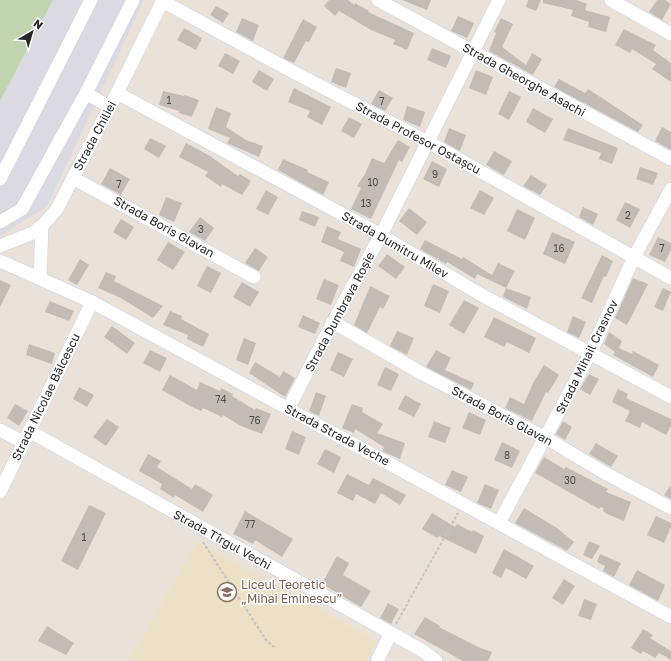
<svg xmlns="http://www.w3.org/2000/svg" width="671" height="661" font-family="'Golos Text',sans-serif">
	<rect width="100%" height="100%" fill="#eae2d8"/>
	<path fill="#dbd9e2" d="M53,0H144L47,206L0,236V101Z"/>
	<path fill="#ece1c6" d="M197,542L377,642L366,661H129Z"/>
	<path fill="#c0d4af" d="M0,0H53L0,101Z"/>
	<g fill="#c2bcb5">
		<path d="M329,0H348L354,5L355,3L369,11L368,12L414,33L407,50L393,44L395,40L371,30L339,11L335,16L324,6Z"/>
		<path d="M402,0H431L427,10Z"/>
		<path d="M528,0H541L536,11L526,7Z"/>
		<path d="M543,0H577L587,4L585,10L610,17L606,32L588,27L589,22L571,16L573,10L543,3Z"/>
		<path d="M657,0H665L671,4L662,20L649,12Z"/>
		<path d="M216,6L229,13L223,23L210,15Z"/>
		<path d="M458,16L474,23L467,38L451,31Z"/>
		<path d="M242,18L259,25L253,41L236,32Z"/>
		<path d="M501,18L513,24L502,47L526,65L532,53L542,59L533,75L489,51L496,33L494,32Z"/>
		<path d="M303,19L317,27L309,42L306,41L294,63L283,58Z"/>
		<path d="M184,28L202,38L196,50L177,40Z"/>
		<path d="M624,29L656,45L653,50L671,63V82L652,69L656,64L632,49L630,53L615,45Z"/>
		<path d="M432,48L451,56L446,68L427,60Z"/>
		<path d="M225,53L240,61L233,74L218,66Z"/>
		<path d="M336,68L351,73L346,88L331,82Z"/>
		<path d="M259,70L274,79L267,91L252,82Z"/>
		<path d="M476,70L493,77L486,95L469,88Z"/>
		<path d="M559,79L585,93L588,89L643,125L638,132L554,87Z"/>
		<path d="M294,88L331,107L322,125L307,117L310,111L288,102Z"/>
		<path d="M379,90L393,98L385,111L371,104Z"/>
		<path d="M163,91L184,96L185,95L199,100L192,117L179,113V111L159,105Z"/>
		<path d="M509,91L521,97L509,120L498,114Z"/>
		<path d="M407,106L425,112L420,127L403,120Z"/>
		<path d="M216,107L231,113L226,127L246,140L263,146L259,157L227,143L230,138L208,129Z"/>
		<path d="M533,108L553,119L545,133L526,122Z"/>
		<path d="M349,117L362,124L354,138L341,131Z"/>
		<path d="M662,127L671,132V150L655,141Z"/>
		<path d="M449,128L466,135L460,151L444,142Z"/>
		<path d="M568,128L618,148L612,164L599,159L601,153L563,140Z"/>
		<path d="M150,138L166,146L159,158L144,149Z"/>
		<path d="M398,140L410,147L402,162L399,160L371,219L351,209L361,188L357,186L365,174L372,158L384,163Z"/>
		<path d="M186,143L210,156L238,176L240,174L251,181L242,195L222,184L221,187L205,176L208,172L179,157Z"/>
		<path d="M494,151L512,161L504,175L486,165Z"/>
		<path d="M283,159L308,170L307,172L329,182L323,195L278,170Z"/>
		<path d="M432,161L447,169L439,187L423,179Z"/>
		<path d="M640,167L658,173L653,185L636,179Z"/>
		<path d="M110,168L130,179L121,195L101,184Z"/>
		<path d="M531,175L547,185L540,195L523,186Z"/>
		<path d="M266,190L278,197L268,215L256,209Z"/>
		<path d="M480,190L494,198L484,215L470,208Z"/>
		<path d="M166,197L182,203L174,222L159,215Z"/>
		<path d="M625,202L640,209L630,228L616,220Z"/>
		<path d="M583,207L598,214L593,225L579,217Z"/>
		<path d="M409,208L427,222L417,235L399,221Z"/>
		<path d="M517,209L535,218L525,240L507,231Z"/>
		<path d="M302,211L319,217L315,227L299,220Z"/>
		<path d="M200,217L214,228L205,241L189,232Z"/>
		<path d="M121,219L134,227L126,240L113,232Z"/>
		<path d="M327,226L341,232L338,239L361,249L354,267L340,261L344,252L321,242Z"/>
		<path d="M552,232L575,242L565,264L543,254Z"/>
		<path d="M658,237L671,243V250L665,262L649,255Z"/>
		<path d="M425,240L462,259L463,257L492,275L498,263L515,271L506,288L477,274L475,279L447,262L446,264L420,249Z"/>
		<path d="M168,242L185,252L173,270L157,260Z"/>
		<path d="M255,248L268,257L259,271L245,263Z"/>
		<path d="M387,254L405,267L396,279L378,266Z"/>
		<path d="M602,255L613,261L606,277L604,276L592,303L581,298Z"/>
		<path d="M80,259L89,265L77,285L68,280Z"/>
		<path d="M207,266L221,273L211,293L197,286Z"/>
		<path d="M106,272L116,276L114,281L163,306L153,318L121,298L98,288Z"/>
		<path d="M633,278L648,284L627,325L615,318Z"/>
		<path d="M324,279L339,285L331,305L316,299Z"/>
		<path d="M0,280L11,285L0,307Z"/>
		<path d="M242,282L259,292L250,307L233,297Z"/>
		<path d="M433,284L449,291L440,313L424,306Z"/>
		<path d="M370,286L390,296L383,309L380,307L367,333L354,325Z"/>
		<path d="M506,288L531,297L527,309L503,297Z"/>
		<path d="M663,288L671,292L663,311L654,307Z"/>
		<path d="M464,300L479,308L464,334L449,325Z"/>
		<path d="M50,301L74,311L69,321L45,312Z"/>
		<path d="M170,311L182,316L181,319L209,334L203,347L187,339L188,335L163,325Z"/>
		<path d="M303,315L320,323L315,334L298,327Z"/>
		<path d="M573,316L586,322L579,338L567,332Z"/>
		<path d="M494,317L536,338L529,353L507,342L504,347L484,337Z"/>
		<path d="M112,326L135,343L127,354L104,337Z"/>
		<path d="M397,331L414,338L407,355L390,346Z"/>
		<path d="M609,332L622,341L619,348L632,354L633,351L659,365L653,377L613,355L615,352L604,344Z"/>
		<path d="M244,338L256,343L248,365L236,360Z"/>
		<path d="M29,344L55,353L52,364L26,355Z"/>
		<path d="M150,350L167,358L160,372L143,363Z"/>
		<path d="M436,350L451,358L445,370L474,383L471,390L426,367Z"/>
		<path d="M338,352L353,359L344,377L330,370Z"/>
		<path d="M255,362L280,377L283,371L295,378L285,397L249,373Z"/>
		<path d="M544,365L559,375L548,393L546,392L532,421L505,408L510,397L524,404L533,383Z"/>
		<path d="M385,367L399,374L391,391L377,385Z"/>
		<path d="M589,374L599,379L590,395L580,389Z"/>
		<path d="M170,375L197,390L200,382L220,391L221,388L233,394L232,396L255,410L256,408L271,414L262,434L239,425L223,415L222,417L203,408L201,411L190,406L162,390Z"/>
		<path d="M79,387L94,395L87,407L73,399Z"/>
		<path d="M618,389L628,394L626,398L671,419V426L666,435L642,422L640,428L625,421L630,411L612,402Z"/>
		<path d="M316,392L326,396L319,416L309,411Z"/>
		<path d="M405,395L421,404L414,417L398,409Z"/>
		<path d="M15,404L28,411L19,426L7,418Z"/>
		<path d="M352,404L363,408L362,412L383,424L377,433L405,443L400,459L382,451L384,447L355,429L354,433L342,428Z"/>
		<path d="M469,412L486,420L480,435L462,428Z"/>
		<path d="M107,419L119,427L106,446L93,437Z"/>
		<path d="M434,421L451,428L445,443L428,437Z"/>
		<path d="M563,421L572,427L565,440L556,434Z"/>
		<path d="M292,431L306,437L299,455L285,449Z"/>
		<path d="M502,442L520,451L512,468L494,460Z"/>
		<path d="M596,443L618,456L611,467L589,454Z"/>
		<path d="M325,449L341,457L334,473L317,464Z"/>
		<path d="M148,454L161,461L157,467L192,489L195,484L213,495L203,512L175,495L174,498L160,489L162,484L139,471Z"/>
		<path d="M544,457L564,469L566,467L608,489L606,492L631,502L624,521L607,514L603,511L604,509L601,507L599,509L535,473Z"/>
		<path d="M452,470L468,477L461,492L445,485Z"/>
		<path d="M347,474L369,485L373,478L406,495L400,505L381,493L375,504L356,494L353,501L337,493Z"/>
		<path d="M485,484L499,490L491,509L477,503Z"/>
		<path d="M671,485V499L664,495Z"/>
		<path d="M89,505L106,513L78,570L61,561Z"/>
		<path d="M524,508L557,528L574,542L567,551L515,523Z"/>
		<path d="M245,511L293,539L282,557L255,540L253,544L233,534Z"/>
		<path d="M432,513L455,527L457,524L472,532L473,530L484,536L476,554L439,536L437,538L422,529Z"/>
		<path d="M656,516L671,523V527L664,543L647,535Z"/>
		<path d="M589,541L600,546L592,559L583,555Z"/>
		<path d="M504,549L534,566L526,579L506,568L501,578L492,573Z"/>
		<path d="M600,554L621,563L614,577L603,571L605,566L597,562Z"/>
		<path d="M337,556L349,563L343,575L371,591L361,607L322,584Z"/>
		<path d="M637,570L665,585L658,601L629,585Z"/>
		<path d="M564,579L575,586L563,605L552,598Z"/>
		<path d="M584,599L597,604L591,620L578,616Z"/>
		<path d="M388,603L399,609L391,624L380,618Z"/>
		<path d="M425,617L440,626L439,627L478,647L492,652L488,661H463L414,634Z"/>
		<path d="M47,626L74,643L66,655L38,641Z"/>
		<path d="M643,629L653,635L650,638L671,651V660L659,653L655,658L643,651L641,654L631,648Z"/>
	</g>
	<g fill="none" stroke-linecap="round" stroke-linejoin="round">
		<defs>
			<g id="minor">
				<path d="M378,0L671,159"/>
				<path d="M611,0L671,34"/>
				<path d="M162,1L297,74L428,142L671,278"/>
				<path d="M86,93L110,107"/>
				<path d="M117,93L381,235L478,293L671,397"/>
				<path d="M73,178L254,277"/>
				<path d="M0,179L91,0"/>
				<path d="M0,222L22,209L86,93L133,0"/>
				<path d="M0,246L33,233L42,226L57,209L117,93L163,0"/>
				<path d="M0,261L92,302L671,617"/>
				<path d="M40,278L42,226"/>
				<path d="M333,322L423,374L546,438L603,472L671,508"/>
				<path d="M288,409L333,322L381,235L499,0"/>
				<path d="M0,430L23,442"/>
				<path d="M29,431L423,651L436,661"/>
				<path d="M0,492L92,302"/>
				<path d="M499,523L590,354L634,257L671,189"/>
				<path d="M377,661L391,633"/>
			</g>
		</defs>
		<use href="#minor" stroke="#cdd0e0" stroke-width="14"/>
		<g stroke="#c3c3c3" stroke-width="2" stroke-dasharray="3 2" stroke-linecap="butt">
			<path d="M203,542L266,640L274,647"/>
			<path d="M396,624L458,513"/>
		</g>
		<use href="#minor" stroke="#fff" stroke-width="13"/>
	</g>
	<defs>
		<symbol id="school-ring" viewBox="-11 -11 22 22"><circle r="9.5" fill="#fff" stroke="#8d6e63" stroke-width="1.5"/><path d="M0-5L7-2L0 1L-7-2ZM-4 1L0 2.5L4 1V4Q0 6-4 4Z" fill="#8d6e63"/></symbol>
	</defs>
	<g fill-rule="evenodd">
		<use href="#school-ring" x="216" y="581" width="22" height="22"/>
	</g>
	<g text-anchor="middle" stroke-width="3" stroke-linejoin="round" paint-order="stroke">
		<g font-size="10" fill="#4e4c4a">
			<text x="169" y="104">1</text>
			<text x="382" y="105">7</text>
			<text x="435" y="178">9</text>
			<text x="373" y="186">10</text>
			<text x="119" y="188">7</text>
			<text x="366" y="207">13</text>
			<text x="628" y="219">2</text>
			<text x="201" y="233">3</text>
			<text x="559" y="252">16</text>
			<text x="662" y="252">7</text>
			<text x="221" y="403">74</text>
			<text x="255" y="424">76</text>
			<text x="507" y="459">8</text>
			<text x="570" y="484">30</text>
			<text x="250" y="528">77</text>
			<text x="84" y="541">1</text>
		</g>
		<g font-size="12" fill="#272727" stroke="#fff">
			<text transform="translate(524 80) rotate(29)" y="4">Strada Gheorghe Asachi</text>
			<text transform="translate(95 136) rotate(-62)" y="4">Strada Chiliei</text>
			<text transform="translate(418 138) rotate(28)" y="4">Strada Profesor Ostașcu</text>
			<text transform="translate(164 227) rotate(29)" y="4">Strada Boris Glavan</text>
			<text transform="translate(395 245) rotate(30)" y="4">Strada Dumitru Milev</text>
			<text transform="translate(340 312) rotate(-62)" y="4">Strada Dumbrava Roșie</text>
			<text transform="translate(587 357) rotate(-64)" y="4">Strada Mihail Crasnov</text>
			<text transform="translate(46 397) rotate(-64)" y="4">Strada Nicolae Bălcescu</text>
			<text transform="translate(502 416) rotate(28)" y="4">Strada Boris Glavan</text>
			<text transform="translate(337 435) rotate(28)" y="4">Strada Strada Veche</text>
			<text transform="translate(222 540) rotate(29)" y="4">Strada Tîrgul Vechi</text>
		</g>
		<g font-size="12" fill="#785e54" stroke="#fff" text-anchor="start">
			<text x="241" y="589">Liceul Teoretic<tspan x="241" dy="14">„Mihai Eminescu”</tspan></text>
		</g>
	</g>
	<g transform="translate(32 32) rotate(38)" stroke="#ffffff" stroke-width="3" paint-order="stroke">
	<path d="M0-3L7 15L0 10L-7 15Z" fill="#272727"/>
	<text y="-6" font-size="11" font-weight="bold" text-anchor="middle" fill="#272727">N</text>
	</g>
</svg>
